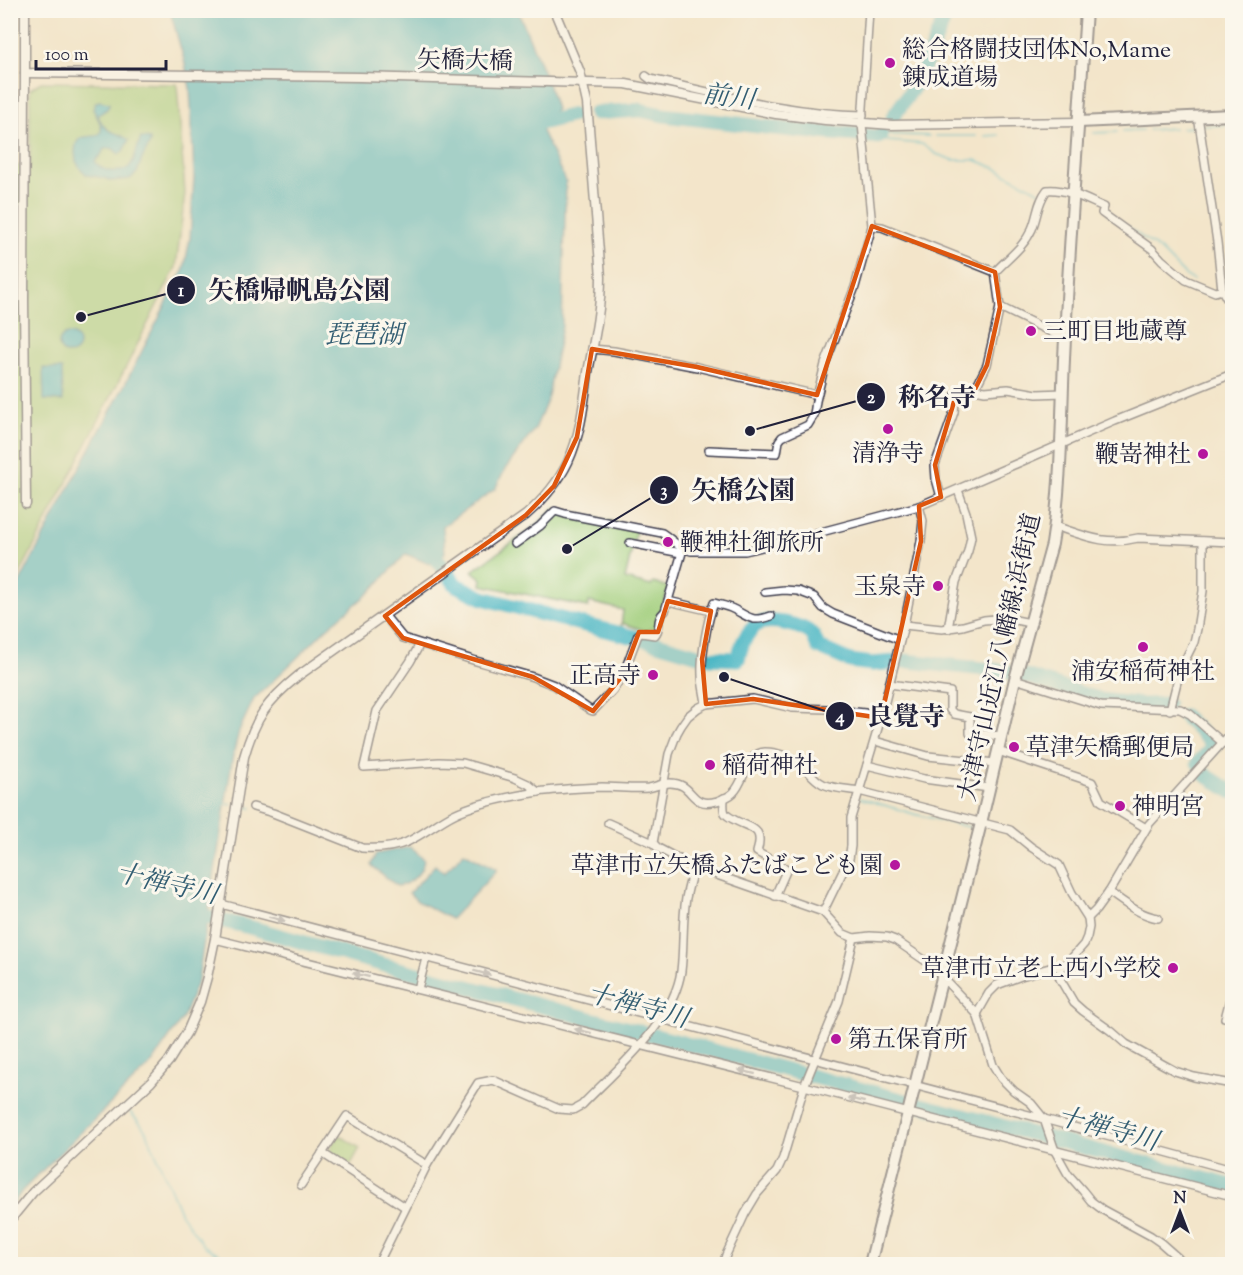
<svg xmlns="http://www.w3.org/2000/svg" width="1243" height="1275" font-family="'Sorts Mill Goudy','Noto Serif JP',serif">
	<rect width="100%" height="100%" fill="#fbf7ec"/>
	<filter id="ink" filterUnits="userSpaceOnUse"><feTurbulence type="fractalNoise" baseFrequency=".0167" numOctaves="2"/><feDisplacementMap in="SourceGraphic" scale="12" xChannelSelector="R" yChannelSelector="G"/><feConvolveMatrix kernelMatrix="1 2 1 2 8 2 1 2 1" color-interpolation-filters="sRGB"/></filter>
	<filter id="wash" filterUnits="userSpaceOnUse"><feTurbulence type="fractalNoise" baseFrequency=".008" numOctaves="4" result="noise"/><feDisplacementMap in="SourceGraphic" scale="24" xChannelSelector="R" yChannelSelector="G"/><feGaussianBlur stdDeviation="1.35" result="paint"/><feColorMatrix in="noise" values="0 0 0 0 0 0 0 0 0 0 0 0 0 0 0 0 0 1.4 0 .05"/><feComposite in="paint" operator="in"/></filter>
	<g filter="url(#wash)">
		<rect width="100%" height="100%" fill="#f3e5ca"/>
		<g fill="#a0ce7b" stroke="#61785b" stroke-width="1.5">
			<path d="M41,82L177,84L185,193L176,267L126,367L11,591L10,166L30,165V89Z"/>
			<path d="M554,508L637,527L625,579L651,586L653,583L669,587L655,628L646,631L622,623L621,628L623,610L589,602L588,607L481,585L482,579L472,571L534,527Z"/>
			<path d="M339,1135L360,1148L350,1166L331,1152V1145Z"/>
		</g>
		<g fill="#49b6c4" stroke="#366c80" stroke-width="1.5">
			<path d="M170,11H518L547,80L556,109L541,129L566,182L562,327L547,401L535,429L506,468L495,489L443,526L445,553L429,564L406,554L369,593L326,629L296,659L254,699L239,731L233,755L198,980L183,1018L151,1064L57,1156L22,1191L11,1207V599L72,482L125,384L184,269L190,238L194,177L190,88L184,60Z"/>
			<path d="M100,101L109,103C110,110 102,111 98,116C109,138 113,128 129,140L123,151L119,154L112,148L104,149L101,155L95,161C98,167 104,170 111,171C137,174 133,154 141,138L150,139V143L142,159L137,173L130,179L111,181L104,178L87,175L80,168L76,161L75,152L76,144L79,139C85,136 89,137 95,136C109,133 96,116 93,109L96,102Z"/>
			<circle cx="69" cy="344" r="10"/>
			<path d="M43,368L62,369L63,401L44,400Z"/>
			<path d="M410,847L424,859C423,873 411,884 397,886L371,865L376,854Z"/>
			<path d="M464,852L496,869V871L451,919L417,901L409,893L435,865L444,873Z"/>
		</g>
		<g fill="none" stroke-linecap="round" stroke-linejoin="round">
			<g stroke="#49b6c4" stroke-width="2">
				<path d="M1203,126L1227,125"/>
				<path d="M1182,128L1192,127"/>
				<path d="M1149,130L1174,128"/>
				<path d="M1123,131L1142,130"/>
				<path d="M1094,133L1117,132"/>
				<path d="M880,134L929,136"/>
				<path d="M936,136H976"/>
				<path d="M985,136L999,135"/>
				<path d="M878,137L888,141L922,144L936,154L953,160H975L993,167L1040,192"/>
				<path d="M1108,213L1160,250L1185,275L1193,280"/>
				<path d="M860,798L914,814L973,828"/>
				<path d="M224,804H232"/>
				<path d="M240,806L252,808"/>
				<path d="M130,1112L140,1123L147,1133L181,1214L204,1246L223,1256L242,1260L250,1264"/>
			</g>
			<g stroke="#49b6c4" stroke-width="15">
				<path d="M595,113L640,110L663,115L800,131L858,135"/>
				<path d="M893,117L915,85L923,70L948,10"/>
				<path d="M528,126L574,115"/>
				<path d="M868,136L878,137L881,134"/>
				<path d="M437,559L456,585L483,598L565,620L650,641L698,655L711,658L738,659C741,646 745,634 756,625C768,617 801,625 812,634C815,638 816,642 818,647L850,661L872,664L906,661L1003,671L1026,676L1101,700L1143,705L1167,704"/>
				<path d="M1184,716L1212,744L1213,747L1198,763"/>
				<path d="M1201,772L1232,792"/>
				<path d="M188,913L249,927L384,965L1232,1186"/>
			</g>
		</g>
	</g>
	<g filter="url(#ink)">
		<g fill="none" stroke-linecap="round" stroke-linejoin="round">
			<defs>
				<path id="pedestrian" d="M1224,1018L1232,988"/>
				<g id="minor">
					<path d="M646,76L650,79C720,94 791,114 863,115"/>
					<path d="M1198,116L1217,242L1222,290L1232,308"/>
					<path d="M872,226L882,227L995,272L1000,307L987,365L975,389L956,395L954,412L935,465L936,479L941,497"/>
					<path d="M995,272C1008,258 1024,247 1032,229C1038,215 1037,203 1047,190C1066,188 1087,200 1104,207L1102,213L1152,249L1162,260L1186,280L1215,292L1222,290"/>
					<path d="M1000,307L1065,339"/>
					<path d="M592,349L614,351L697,367L817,395"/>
					<path d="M975,389L985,391L1008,389L1037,394L1063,393"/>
					<path d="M709,450L777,453L779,441L782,437L808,425L814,415L816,401L825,364L855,287L872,226L862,124L869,10"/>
					<path d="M1055,526C1085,536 1106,546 1138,538L1232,542"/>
					<path d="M630,543L681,553"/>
					<path d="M515,544L540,526L555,511L565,514L662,533C673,540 678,548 691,551H745L787,541L919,506L1115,421L1232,374"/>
					<path d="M765,592L784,590L798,591L814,597L823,608L833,614L900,640"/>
					<path d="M668,601L711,611"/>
					<path d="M385,616L403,638L476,661L533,677L554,685L590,710L593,711L613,690L623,675L638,635L641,633L655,635C662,627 655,620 665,611L683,549"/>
					<path d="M904,625L942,629L963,626L984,620L1006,618L1030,623"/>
					<path d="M948,629L956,582L968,551L971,537L966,513L958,490"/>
					<path d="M420,644L410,662L377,711L364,767L439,762L463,763L515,778L528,784L538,792"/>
					<path d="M1015,679L1101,706L1180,709L1190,714L1223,743"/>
					<path d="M889,684L950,692V710L954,714L970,717V733L1001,736"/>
					<path d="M706,704C705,694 702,685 702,675C701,656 707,621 714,603C720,605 727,606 733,609C750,617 751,623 771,616"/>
					<path d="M1170,710L1180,670L1194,642L1197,629L1203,591V541"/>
					<path d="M881,718L865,713L827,709L792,708L753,699L706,704L698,708L688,716L681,726L677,733L669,754L653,843L658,848L694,867L823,912L842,933L854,938L870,936L887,937L895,940L930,964L977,1014L993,1065L1001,1078L1014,1091L1031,1103L1044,1119L1055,1151L1068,1174L1083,1191L1091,1201L1103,1210L1151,1236L1161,1243L1178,1258L1182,1264"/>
					<path d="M875,741L928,756L995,763"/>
					<path d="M998,751L1092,782L1101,801L1146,828"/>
					<path d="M867,765L924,779L989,788"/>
					<path d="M724,798C724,802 723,809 725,813C727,816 729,817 733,819C750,829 765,826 757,852L787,869L775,896"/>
					<path d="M253,807L273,813L362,848C377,849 393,848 407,842C424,834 438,822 454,814C477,803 513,796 538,792C558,789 582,788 602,787C617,787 633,789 648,788C655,787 662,783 670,783C695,783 689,809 717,801C723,799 729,797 733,793C746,781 745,753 765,752C777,752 795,758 803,766C810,773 815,780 823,784C834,789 848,789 859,791L1010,830L1031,847L1059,865L1072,893L1088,918L1089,927L1087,937L1084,944L1070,960L1062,967H1053L1021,976L997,985L989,993L977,1014"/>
					<path d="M608,823L653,843"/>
					<path d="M1109,892C1125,903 1139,915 1158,918"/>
					<path d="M221,904L1044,1119L1232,1170"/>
					<path d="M823,912L849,859L851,846V818L881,718L904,625L921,541L923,521L919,506"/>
					<path d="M1088,918L1096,910L1109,892L1149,824L1232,732"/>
					<path d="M215,939L804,1086L1232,1196"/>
					<path d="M1062,967L1059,975L1060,979L1074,1003L1083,1011L1111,1031L1126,1044L1175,1071L1194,1077L1232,1084"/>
					<path d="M418,989L426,958"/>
					<path d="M322,1153L405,1207"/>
					<path d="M301,1185L347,1116L427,1165"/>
					<path d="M378,1264L427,1165L478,1083L493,1080L559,1109L573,1110L582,1105C616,1070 674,1022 681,971C684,947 682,922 686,898C688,888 691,877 694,867"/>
					<path d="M723,1264L726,1255L745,1214L757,1194L777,1171L783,1158L805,1084L839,1001L854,938"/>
				</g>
				<g id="tertiary">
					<path d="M25,10V73L360,77L626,84L776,114L825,120L892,125L1079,122"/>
					<path d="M25,73L24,300L26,504"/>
					<path d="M10,1220L33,1192L151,1082L169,1061L187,1032L200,1002L207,977L215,939L244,757C255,718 267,701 298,676L526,515C543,500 558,483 568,462C581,434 584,402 588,372C594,341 601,309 601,277L587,103L580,72L554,10"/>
				</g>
				<g id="primary">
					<path d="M1079,122L1232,115"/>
					<path d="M870,1264L981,823L1015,679L1052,544C1063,476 1061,407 1065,339C1070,229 1079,120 1086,10"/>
				</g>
			</defs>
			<use href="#pedestrian" stroke="#413f50" stroke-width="8"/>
			<use href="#minor" stroke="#413f50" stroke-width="10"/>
			<use href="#tertiary" stroke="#413f50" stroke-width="11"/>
			<use href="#primary" stroke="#413f50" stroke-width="14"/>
			<use href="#pedestrian" stroke="#fff" stroke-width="5"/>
			<use href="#minor" stroke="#fff" stroke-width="7"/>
			<use href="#tertiary" stroke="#fff" stroke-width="8"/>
			<use href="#primary" stroke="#fff" stroke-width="10"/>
		</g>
		<defs><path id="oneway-solid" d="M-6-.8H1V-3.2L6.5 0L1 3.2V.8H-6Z" transform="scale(1.5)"/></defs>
		<g fill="#9c9ca7">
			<use href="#oneway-solid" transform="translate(277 919) rotate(15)"/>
			<use href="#oneway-solid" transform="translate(482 973) rotate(15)"/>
			<use href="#oneway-solid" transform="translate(361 975) rotate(-166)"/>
			<use href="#oneway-solid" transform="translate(583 1031) rotate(-166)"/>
			<use href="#oneway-solid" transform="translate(747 1072) rotate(-166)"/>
			<use href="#oneway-solid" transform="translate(856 1100) rotate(-166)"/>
		</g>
	</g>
	<path d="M0 0H1243V1275H0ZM872,226L995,272L1000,307L987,365L975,389L956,395L935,465L941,497L919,506L921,541L881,718L753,699L706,704L702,659L711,611L668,601L658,632H639L623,675L593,711L533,677L403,638L385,616L526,515L554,486L577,437L592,349L697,367L817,395Z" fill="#f3e5ca" fill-opacity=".55" fill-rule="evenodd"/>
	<path fill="none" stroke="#de560e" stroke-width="4.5" stroke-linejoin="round" d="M872,226L995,272L1000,307L987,365L975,389L956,395L935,465L941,497L919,506L921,541L881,718L753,699L706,704L702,659L711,611L668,601L658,632H639L623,675L593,711L533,677L403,638L385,616L526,515L554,486L577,437L592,349L697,367L817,395Z"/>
	<g fill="#b5179e" stroke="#fbf7ec" stroke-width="2">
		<circle cx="890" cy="63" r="6"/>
		<circle cx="1031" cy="331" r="6"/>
		<circle cx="888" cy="429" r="6"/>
		<circle cx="1203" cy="454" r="6"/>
		<circle cx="668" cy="542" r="6"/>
		<circle cx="938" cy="586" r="6"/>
		<circle cx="1143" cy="647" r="6"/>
		<circle cx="653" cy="675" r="6"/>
		<circle cx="1014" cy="747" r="6"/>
		<circle cx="710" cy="765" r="6"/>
		<circle cx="1120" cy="806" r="6"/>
		<circle cx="895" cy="865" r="6"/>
		<circle cx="1173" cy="968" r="6"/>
		<circle cx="836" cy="1039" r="6"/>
	</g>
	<g text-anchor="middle" stroke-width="6" stroke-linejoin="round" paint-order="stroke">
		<g font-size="24" fill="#22223b" stroke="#fbf7ec" text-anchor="start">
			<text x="902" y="57">総合格闘技団体No,Mame<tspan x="902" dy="28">錬成道場</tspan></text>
			<text x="1043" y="339">三町目地蔵尊</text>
			<text x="888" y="461" text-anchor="middle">清浄寺</text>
			<text x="1191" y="462" text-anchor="end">鞭嵜神社</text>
			<text x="680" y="550">鞭神社御旅所</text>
			<text x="926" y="594" text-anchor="end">玉泉寺</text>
			<text x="1143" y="679" text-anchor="middle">浦安稲荷神社</text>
			<text x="641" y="683" text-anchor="end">正高寺</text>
			<text x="1026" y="755">草津矢橋郵便局</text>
			<text x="722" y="773">稲荷神社</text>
			<text x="1132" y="814">神明宮</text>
			<text x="883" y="873" text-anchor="end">草津市立矢橋ふたばこども園</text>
			<text x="1161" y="976" text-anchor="end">草津市立老上西小学校</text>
			<text x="848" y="1047">第五保育所</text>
		</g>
		<g font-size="24" fill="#22223b" stroke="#fbf7ec">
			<text transform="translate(465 60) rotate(1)" y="8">矢橋大橋</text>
			<text transform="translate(999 657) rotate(-77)" y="8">大津守山近江八幡線;浜街道</text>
		</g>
		<g font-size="26" font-style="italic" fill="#325d72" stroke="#fbf7ec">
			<text transform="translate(729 96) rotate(7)" y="9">前川</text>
			<text x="364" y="343">琵琶湖</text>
			<text transform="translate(167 883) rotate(13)" y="9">十禅寺川</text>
			<text transform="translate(638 1005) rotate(15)" y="9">十禅寺川</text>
			<text transform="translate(1108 1128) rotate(15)" y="9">十禅寺川</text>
		</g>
	</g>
	<path fill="none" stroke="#22223b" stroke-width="2" d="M81 317L181 290M750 431L871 397M567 549L664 490M724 677L840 716"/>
	<g fill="#22223b" stroke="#fbf7ec" stroke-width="2">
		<circle cx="81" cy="317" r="6"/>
		<circle cx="750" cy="431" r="6"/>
		<circle cx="567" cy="549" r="6"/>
		<circle cx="724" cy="677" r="6"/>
		<circle cx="181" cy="290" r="15"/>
		<circle cx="871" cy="397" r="15"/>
		<circle cx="664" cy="490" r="15"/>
		<circle cx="840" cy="716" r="15"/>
	</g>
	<g font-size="18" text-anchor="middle" font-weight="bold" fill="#fff">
		<text x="181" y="296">1</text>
		<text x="871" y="403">2</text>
		<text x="664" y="496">3</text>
		<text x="840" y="722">4</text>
	</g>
	<g font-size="26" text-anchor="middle" font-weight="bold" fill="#22223b" stroke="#fbf7ec" stroke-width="6" stroke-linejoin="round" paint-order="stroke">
		<text x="299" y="299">矢橋帰帆島公園</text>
		<text x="937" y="406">称名寺</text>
		<text x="743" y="499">矢橋公園</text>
		<text x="906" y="725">良覺寺</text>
	</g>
	<rect width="1243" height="1275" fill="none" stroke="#fbf7ec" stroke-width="36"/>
	<g transform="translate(1180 1212)" stroke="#fbf7ec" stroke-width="4.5" paint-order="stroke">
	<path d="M0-4.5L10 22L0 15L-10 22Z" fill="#22223b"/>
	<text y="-9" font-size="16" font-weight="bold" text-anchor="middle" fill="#22223b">N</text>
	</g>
	<path d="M36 60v9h130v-9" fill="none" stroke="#22223b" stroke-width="3"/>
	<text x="45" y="60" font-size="18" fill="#22223b" stroke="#fbf7ec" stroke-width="4.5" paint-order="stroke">100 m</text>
</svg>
